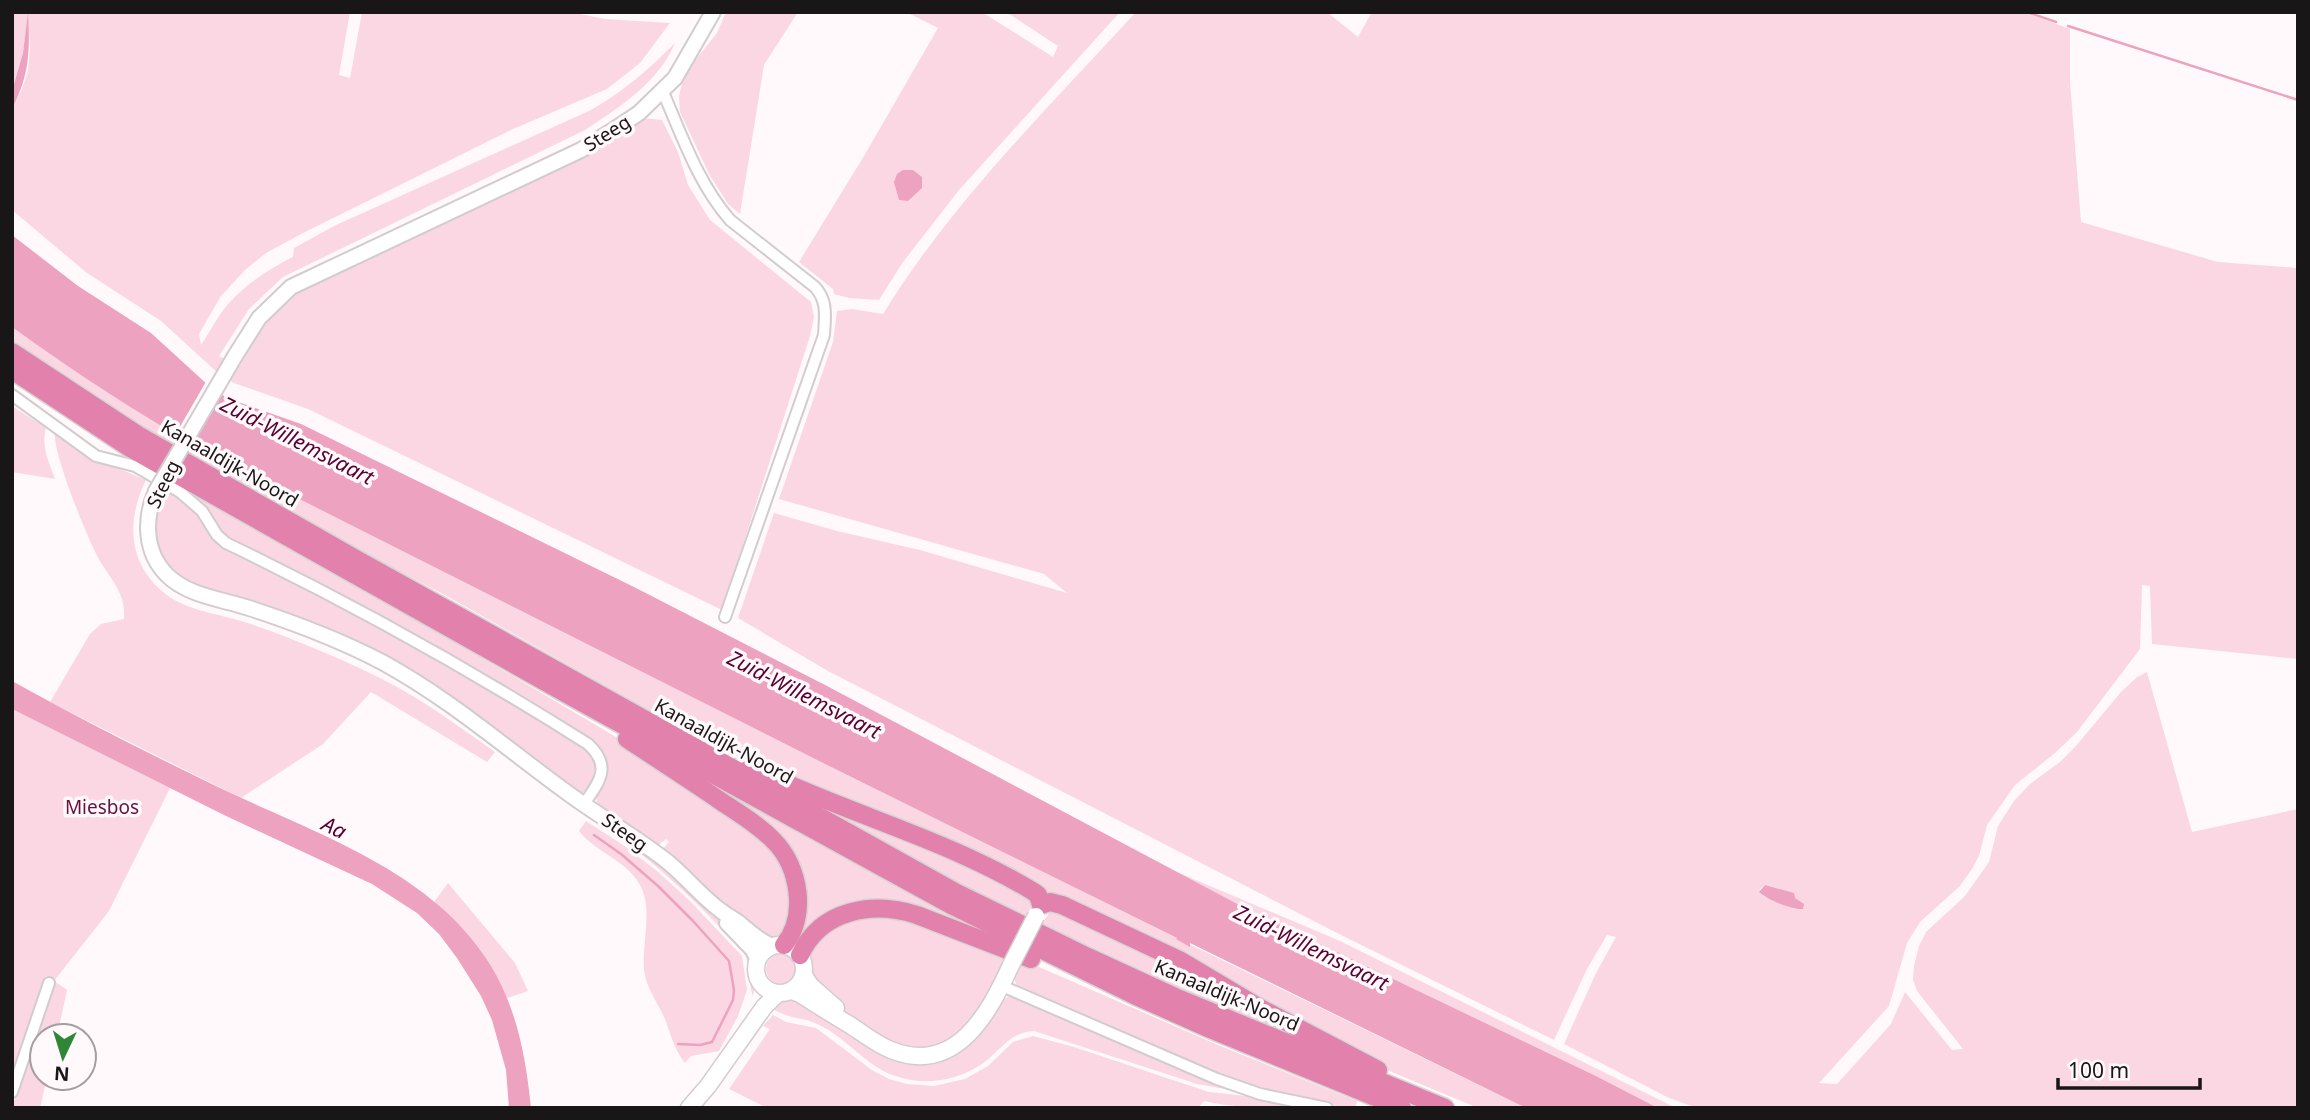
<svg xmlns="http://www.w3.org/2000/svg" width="2310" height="1120" font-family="'Noto Sans',sans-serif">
	<rect width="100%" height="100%" fill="#fff9fb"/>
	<g fill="#fad7e3" fill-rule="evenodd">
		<path d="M12,12H350L339,75L350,78L362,12H570L605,19L670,23L640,63L607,89L513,129L303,233L266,253L245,270L221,296L199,334L201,345C210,332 218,315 229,303C246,284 270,268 293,257L294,248L334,226L591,110C623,92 649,69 675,43C658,83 621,106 585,130L283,277L249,309L219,356L239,367C264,325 272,308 315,282L591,151L642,118L662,120L678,152L688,185L710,220L811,302L814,317L810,336L722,610L308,409L234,383L219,374L161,321L87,273L12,210V109L22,89L28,71L30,48L28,16L23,53L12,91Z"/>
		<path d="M726,12H798L764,65L740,214L728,204L709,174L680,112L679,96L684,74L717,33Z"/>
		<path d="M906,12H982L1053,57L1058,46L1006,12H1120L959,190L903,262L879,300L849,298L834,294L833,289L799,262L864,156L938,28Z"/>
		<path d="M1136,12H1327L1358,37L1372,12H2023L2070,29V82L2081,222L2218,262L2298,268V659L2152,644L2150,586L2142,585L2140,649L2077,732L2055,753L2015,785L1987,825L1979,856L1972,869L1960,886L1920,922L1907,943L1889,1006L1819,1083L1837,1084L1891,1024L1905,992L1952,1050L1963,1049L1917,991L1913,980L1914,966L1919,946L1926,932L1965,896L1989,862L1998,826L2014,801L2030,784L2060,762L2076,746L2121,692L2137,677L2147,672L2192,832L2298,809V1108H1697L1669,1098L1564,1044L1596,973L1616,937L1607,935L1587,969L1554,1040L1343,936L828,671L738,618L774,513L837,531L920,550L1067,593L1044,574L779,499L833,342L837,311L852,309L883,314C952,202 1048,108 1136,12ZM1765,885L1793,893L1795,898L1800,902L1789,907L1763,896L1760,889Z"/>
		<path d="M12,327C75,373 139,414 206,452L821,762L1189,944L1526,1108H1478L1394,1073L1279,1015L734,755L650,711L443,594L325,533L89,399L12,344Z"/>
		<path d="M12,406L46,428C41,446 49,462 55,479L12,472Z"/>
		<path d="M55,433L86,455L146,480C127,518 127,561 162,591C183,610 215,613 241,621C264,628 288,637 311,647C348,662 386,679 421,701C446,717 471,735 495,752L487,762L371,692L323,744L241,798L50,702L90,634L101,624L124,619C126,594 112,581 100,561C89,543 52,451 55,433Z"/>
		<path d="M167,488L195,507L209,529L265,565L477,679L593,753L599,767L590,789L580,794L410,675L196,587C188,582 179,578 172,571C153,555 148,519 160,497C162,494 165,491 167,488Z"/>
		<path d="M191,491L421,619L470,651L611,734L721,804L779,854L794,900L782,939L769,940L740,920L664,853L663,849L669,842L666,839L656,847L598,807L596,797L600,752L231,541C214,528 206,507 190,494Z"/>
		<path d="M12,709L170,788L109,911L54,981L67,990L57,1036H42V1078H47L40,1108H12L54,981L46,976L12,1075Z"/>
		<path d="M648,747L831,850L1026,952L880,904L798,947L792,943L791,861Z"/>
		<path d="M752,771L1030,894L1032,904L1026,920Z"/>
		<path d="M587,812L644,849L707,906L748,951L752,960V972L755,986L753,996C748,984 751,963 743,951C691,897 651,855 585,816Z"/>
		<path d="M586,821L623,845L657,871L690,901L742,956L747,990L738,1016L719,1051L691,1056L685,1063C674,1049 671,1035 665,1019C658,1003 645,986 644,969C642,944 652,912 642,889C630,861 596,853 579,831Z"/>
		<path d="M1177,872L1340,941L1676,1108H1658L1596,1076L1245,908Z"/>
		<path d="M448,883L515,963L528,991L507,998C486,955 468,935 434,902Z"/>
		<path d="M1051,909L1179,964L1367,1068L1231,1015L1040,927L1049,913L1047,911Z"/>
		<path d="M879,912L1009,954L1000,969V973C968,1041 928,1074 858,1024C842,1012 828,997 813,984C803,964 812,949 821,931Z"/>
		<circle cx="781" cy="969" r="15"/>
		<path d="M1023,960L1218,1045L1357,1101L1355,1108C1339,1108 1324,1103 1308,1099C1207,1080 1115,1031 1021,990L1016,984L1014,978Z"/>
		<path d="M1015,996L1236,1091L1197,1084L1034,1031C1007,1032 999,1055 977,1067C946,1086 905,1086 875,1066C857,1054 842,1037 823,1027C804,1015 790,1022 769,1006L777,999L790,997L924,1062L1001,1002L1007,997Z"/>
		<path d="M773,1015L786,1022L816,1028L872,1070L889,1079L907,1084L934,1086L965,1079L988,1066L1013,1042L1033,1036L1074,1047L1209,1092L1266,1098L1311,1108C1275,1108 1239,1109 1204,1101L1198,1108H767L729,1089L770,1029L763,1026Z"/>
	</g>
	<g fill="#eda2bf">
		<path d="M28,12C30,50 30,74 12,109V91L23,53Z"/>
		<path d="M903,170H913L922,177V188L908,201L899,200L894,182L897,174Z"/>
		<path d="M12,235L78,286L151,333L209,386L227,398L301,424L634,587L827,686L1245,908L1596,1076L1658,1108H1526L1190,943V947L1176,939L1177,938L821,762L206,452C139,414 75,373 12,327Z"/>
		<path d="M12,681C80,719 150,754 220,788C314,833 434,871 491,966C517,1009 526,1058 531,1108H509L506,1070L492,1020L481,996L457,958L439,934L417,913L372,884L224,815L12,709Z"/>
		<path d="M1765,885L1794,893L1795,898L1804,904L1803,909C1790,909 1768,900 1759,892Z"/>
	</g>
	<path fill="#fff9fb" d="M207,380L223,391L191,447L174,437Z"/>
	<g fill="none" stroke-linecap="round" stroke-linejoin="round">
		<g stroke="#eda2bf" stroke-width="2.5">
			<path d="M2027,12L2056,22"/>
			<path d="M2068,26L2298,100"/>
			<path d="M594,835L621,854L658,886L693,921L729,961L734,990L733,1000L712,1042L700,1045L678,1044"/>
		</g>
		<defs>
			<g id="minor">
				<path d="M663,92C682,136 698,183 730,220L815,287C828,301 825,317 824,335L725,617"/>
				<path d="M12,395L96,456L135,466L180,492L202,511L217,535L226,543C351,603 471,670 588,744C612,766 600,781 584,804"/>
				<path d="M1002,986L1217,1079L1260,1094L1327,1108"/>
				<path d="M12,1092L49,983"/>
			</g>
			<g id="tertiary">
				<path d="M235,356L259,318L291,287L581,150L612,131L639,113L675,78L713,12"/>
				<path d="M156,491C144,518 144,552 167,575C188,596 222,599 249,608C295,623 340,640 382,662C450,699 507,749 569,794C602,818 638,838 669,863C687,878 702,897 720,910C726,915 732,918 738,922C749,931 759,941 772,946"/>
				<path d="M727,923L753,950L758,960"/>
			</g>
			<g id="secondary">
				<circle cx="780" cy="969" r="24"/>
				<path d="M804,975L810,985L836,1008"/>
				<path d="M792,991L800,994C817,1005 833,1015 850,1025C864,1034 876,1044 891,1050C956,1076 989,1013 1011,965"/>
				<path d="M689,1108L708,1086L764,1007L778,993"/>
			</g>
			<g id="trunk">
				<path d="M12,352L138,435L356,559L957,893L1088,957L1175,997L1445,1108"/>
				<path d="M12,370L130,448L581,702L953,906L1136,996L1210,1029L1402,1108"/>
				<path d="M627,739C659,760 690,780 722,802C740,814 759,825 774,841C799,866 808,916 784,945"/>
				<path d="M746,764C839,812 944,837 1034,892L1038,895L1041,905L1050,902L1062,905L1181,961L1260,1008L1378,1070"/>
				<path d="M800,955C821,909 873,901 917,915L1031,959"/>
			</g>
		</defs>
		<use href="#minor" stroke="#d2ccce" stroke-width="14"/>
		<use href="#tertiary" stroke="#d2ccce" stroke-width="18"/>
		<use href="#secondary" stroke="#d2ccce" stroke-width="19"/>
		<use href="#trunk" stroke="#d5d5d5" stroke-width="21"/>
		<use href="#minor" stroke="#fff" stroke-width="10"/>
		<use href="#tertiary" stroke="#fff" stroke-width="14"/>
		<use href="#secondary" stroke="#fff" stroke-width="16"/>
		<use href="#trunk" stroke="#e282ac" stroke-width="18"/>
		<defs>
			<path id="tertiary-bridge" d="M156,491L235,356"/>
			<path id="secondary-bridge" d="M1011,965L1036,916"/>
		</defs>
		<use href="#tertiary-bridge" stroke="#d2ccce" stroke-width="18" stroke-linecap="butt"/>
		<use href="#secondary-bridge" stroke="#d2ccce" stroke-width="19" stroke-linecap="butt"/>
		<use href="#tertiary-bridge" stroke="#fff" stroke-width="14"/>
		<use href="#secondary-bridge" stroke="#fff" stroke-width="16"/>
	</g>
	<g text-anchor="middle" stroke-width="7" stroke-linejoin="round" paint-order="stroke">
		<g font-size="19" fill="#181617" stroke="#fff9fb">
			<text transform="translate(607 133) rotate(-32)" y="7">Steeg</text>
			<text transform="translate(230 463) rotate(30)" y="7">Kanaaldijk-Noord</text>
			<text transform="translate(163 484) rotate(-64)" y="7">Steeg</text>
			<text transform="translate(724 741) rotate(29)" y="7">Kanaaldijk-Noord</text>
			<text transform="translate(625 832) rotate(35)" y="7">Steeg</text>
			<text transform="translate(1227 995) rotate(23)" y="7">Kanaaldijk-Noord</text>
		</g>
		<g font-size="19" fill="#67123e" stroke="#fff9fb">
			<text x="102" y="814">Miesbos</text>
		</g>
		<g font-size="21" font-style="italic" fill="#580031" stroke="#fff9fb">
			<text transform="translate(297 441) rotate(27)" y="7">Zuid-Willemsvaart</text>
			<text transform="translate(804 695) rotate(27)" y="7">Zuid-Willemsvaart</text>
			<text transform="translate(334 828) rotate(26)" y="7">Aa</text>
			<text transform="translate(1311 948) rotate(26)" y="7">Zuid-Willemsvaart</text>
		</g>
	</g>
	<rect width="2310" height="1120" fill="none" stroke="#181617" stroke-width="28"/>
	<g transform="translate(63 1057) rotate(184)"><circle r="33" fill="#fff9fb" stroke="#a39ea0" stroke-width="2"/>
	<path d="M0-5L12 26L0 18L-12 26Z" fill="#2e8636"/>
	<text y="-10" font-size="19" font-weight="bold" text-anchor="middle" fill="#181617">N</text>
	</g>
	<path d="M2058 1078v10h142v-10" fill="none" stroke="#181617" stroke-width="3.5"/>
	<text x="2068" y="1078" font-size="21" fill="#181617" stroke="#fff9fb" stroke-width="5" paint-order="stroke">100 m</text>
</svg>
